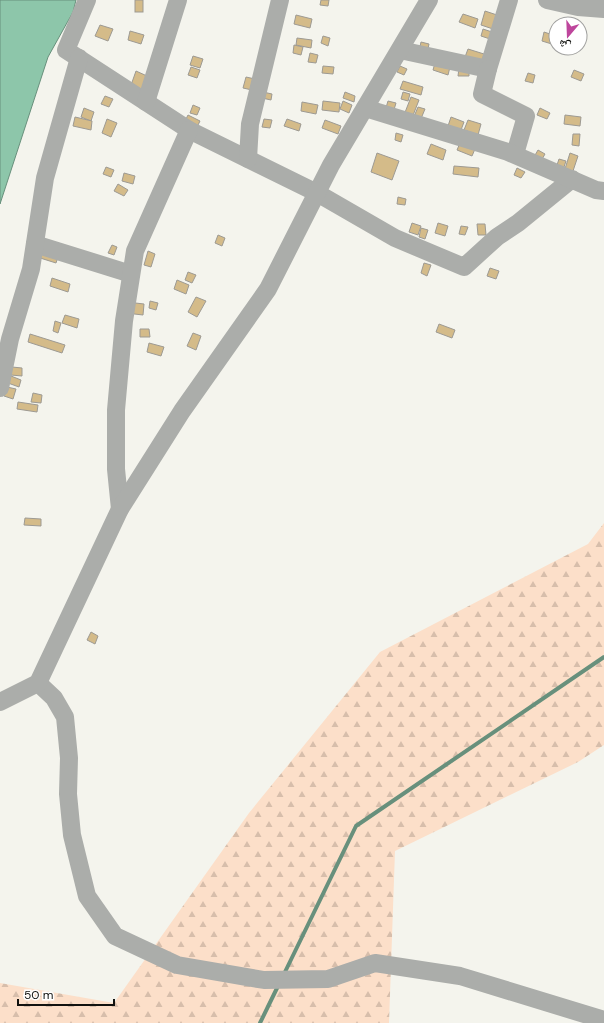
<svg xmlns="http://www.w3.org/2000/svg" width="604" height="1023" font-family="'DM Sans','Noto Naskh Arabic',sans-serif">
	<defs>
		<pattern id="forest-firs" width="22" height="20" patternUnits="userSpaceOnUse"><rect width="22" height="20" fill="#fcdfc9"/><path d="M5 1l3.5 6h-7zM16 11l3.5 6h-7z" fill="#d7beab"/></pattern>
	</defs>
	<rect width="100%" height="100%" fill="#f4f4ed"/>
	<path fill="url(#forest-firs)" d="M604,523V745L578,762L395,851L389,1023H0V983L114,1003L249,813L380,652L588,544Z"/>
	<path fill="#8dc6aa" stroke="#68907c" d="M0,0H76L73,12L48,57L0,204Z"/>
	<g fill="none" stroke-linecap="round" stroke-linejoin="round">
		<g stroke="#68907c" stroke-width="4">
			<path d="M284,974L356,826L604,657"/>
			<path d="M260,1023L279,984"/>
		</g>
	</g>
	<g fill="#d4bb89" stroke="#9d9a93">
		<rect x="135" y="0" width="8" height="12"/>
		<path d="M321,0H329L328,6L320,5Z"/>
		<path d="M485,11L497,15L493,29L481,25Z"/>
		<path d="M463,14L478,19L475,28L459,22Z"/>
		<path d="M296,15L312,19L310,28L294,24Z"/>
		<path d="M100,25L113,29L108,41L95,36Z"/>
		<path d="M483,29L492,32L490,39L481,36Z"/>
		<path d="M130,31L144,35L141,44L128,40Z"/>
		<path d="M544,32L556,36L555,45L542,41Z"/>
		<path d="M323,36L330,38L328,46L321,43Z"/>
		<path d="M297,38L312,40L311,48L296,45Z"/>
		<path d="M421,42L429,44L427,53L419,51Z"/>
		<path d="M294,45L303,47L301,55L293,53Z"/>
		<path d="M468,49L484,54L482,62L465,57Z"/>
		<path d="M310,53L318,55L316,63L308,62Z"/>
		<path d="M193,56L203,59L200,68L190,65Z"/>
		<path d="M435,63L450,67L448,75L433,70Z"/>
		<path d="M323,66L334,67L333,74L322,73Z"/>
		<path d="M400,66L407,69L404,75L397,72Z"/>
		<path d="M191,67L200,70L197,78L188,75Z"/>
		<path d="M459,68L469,69V76H458Z"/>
		<path d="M574,70L584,74L581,81L571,77Z"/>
		<path d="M136,71L147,76L141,92L130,88Z"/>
		<path d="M528,73L535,75L533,83L525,81Z"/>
		<path d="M246,77L255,79L252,90L243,88Z"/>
		<path d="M403,81L423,87L421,95L400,89Z"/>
		<path d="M263,92L272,94L271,100L262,98Z"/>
		<path d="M345,92L355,96L354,102L343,98Z"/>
		<path d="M403,92L410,94L408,101L401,99Z"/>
		<path d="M105,96L113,99L109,107L101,104Z"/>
		<path d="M411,97L419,100L412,118L404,115Z"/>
		<path d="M323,101L340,103L339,112L322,110Z"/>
		<path d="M343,101L352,105L349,113L340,109Z"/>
		<path d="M388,101L396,103L393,113L385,111Z"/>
		<path d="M302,102L318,105L316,114L301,111Z"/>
		<path d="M193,105L200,108L197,115L190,113Z"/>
		<path d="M418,107L425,109L420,121L413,119Z"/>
		<path d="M84,108L94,112L91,121L81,117Z"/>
		<path d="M540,108L550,113L547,119L537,115Z"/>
		<path d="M188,115L200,121L197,127L185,121Z"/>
		<path d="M565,115L581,117L580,126L564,124Z"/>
		<path d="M75,117L92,121L91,130L73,126Z"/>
		<path d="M451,117L464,122L461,130L448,126Z"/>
		<path d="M107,119L117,123L111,137L102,133Z"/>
		<path d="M264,119L272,120L270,128L262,127Z"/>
		<path d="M287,119L301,124L299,131L284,126Z"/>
		<path d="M325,120L341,126L338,134L322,128Z"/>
		<path d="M468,120L481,124L478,135L464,130Z"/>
		<path d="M396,133L403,135L401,142L395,140Z"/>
		<path d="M573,134H580L579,146L572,145Z"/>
		<path d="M460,143L475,149L472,156L457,150Z"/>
		<path d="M431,144L446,150L443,160L427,154Z"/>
		<path d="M538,150L545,154L541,161L534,157Z"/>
		<path d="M377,153L399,161L392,180L371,172Z"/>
		<path d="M570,153L578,156L572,174L564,172Z"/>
		<path d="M559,159L566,161L563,170L556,168Z"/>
		<path d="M454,166L479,168L478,177L453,174Z"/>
		<path d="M106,167L114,170L111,177L103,174Z"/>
		<path d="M517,168L525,172L521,178L514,175Z"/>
		<path d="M124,173L135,176L133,184L122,181Z"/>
		<path d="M118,184L128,190L124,196L114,191Z"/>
		<path d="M398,197L406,199L405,205L397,204Z"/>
		<path d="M412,223L421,226L418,235L409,232Z"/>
		<path d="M438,223L448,226L445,236L435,233Z"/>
		<path d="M477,224H485L486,235H478Z"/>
		<path d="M461,226L468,227L465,235L459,234Z"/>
		<path d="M421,228L428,230L425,239L419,237Z"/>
		<path d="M218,235L225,238L222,246L215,243Z"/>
		<path d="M112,245L117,247L114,255L108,253Z"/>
		<path d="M39,251L58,257L56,263L37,257Z"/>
		<path d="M148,251L155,254L151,267L144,265Z"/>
		<path d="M424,263L431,265L427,276L421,273Z"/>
		<path d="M490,268L499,271L496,279L487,276Z"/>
		<path d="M188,272L196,275L192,283L185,280Z"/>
		<path d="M52,278L70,284L68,292L50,286Z"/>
		<path d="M177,280L189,285L186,294L174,289Z"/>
		<path d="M196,297L206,301L197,317L188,312Z"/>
		<path d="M150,301L158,303L156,310L149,308Z"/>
		<path d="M127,302L144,304L143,315L126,313Z"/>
		<path d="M65,315L79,319L77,328L62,323Z"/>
		<path d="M55,321L61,323L58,333L53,331Z"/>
		<path d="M439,324L455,330L452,338L436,332Z"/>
		<path d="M140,329H149L150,337H140Z"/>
		<path d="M193,333L201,336L196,350L187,346Z"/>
		<path d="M30,334L65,345L62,353L28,342Z"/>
		<path d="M149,343L164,347L161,356L147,352Z"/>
		<path d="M12,367L22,368V376L11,375Z"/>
		<path d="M11,376L21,380L19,387L8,383Z"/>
		<path d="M7,387L16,389L13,399L4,396Z"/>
		<path d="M33,393L42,395L41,403L31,402Z"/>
		<path d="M18,402L38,405L37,412L17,409Z"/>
		<path d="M25,518L41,519V526L24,525Z"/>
		<path d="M91,632L98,636L95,644L87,640Z"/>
	</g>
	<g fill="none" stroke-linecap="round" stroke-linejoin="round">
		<g stroke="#abadaa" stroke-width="18">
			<path d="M87,0L66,50L189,130L317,193L395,238L464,267L497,237L518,223L572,179"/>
			<path d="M547,0L578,7L604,9"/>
			<path d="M400,50L488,69L509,0"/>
			<path d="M488,69L482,94L526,116L515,154"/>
			<path d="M146,102L178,0"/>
			<path d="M365,108L508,152L596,190L604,191"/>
			<path d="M248,159L250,124L280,0"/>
			<path d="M35,244L131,274"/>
			<path d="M0,388L10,339L31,269L45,178L79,58"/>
			<path d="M120,509L116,469V410L124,321L135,251L189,130"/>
			<path d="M38,683L54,698L65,717L69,758L68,794L72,835L87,896L115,936L177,965L264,980L328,979L375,963L460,976L604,1020"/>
			<path d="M0,702L38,683L120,509L182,411L268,289L331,165L429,0"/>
		</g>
	</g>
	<g transform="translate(568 36) rotate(199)"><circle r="19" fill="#ffffff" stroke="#a0a09f"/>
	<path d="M0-3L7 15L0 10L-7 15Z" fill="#be469c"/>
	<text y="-6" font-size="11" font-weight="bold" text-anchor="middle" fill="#11120f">ش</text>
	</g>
	<path d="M18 999v6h96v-6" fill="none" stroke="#11120f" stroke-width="2"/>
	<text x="24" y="999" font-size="12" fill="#11120f" stroke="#ffffff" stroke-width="3" paint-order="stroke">50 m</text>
</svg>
